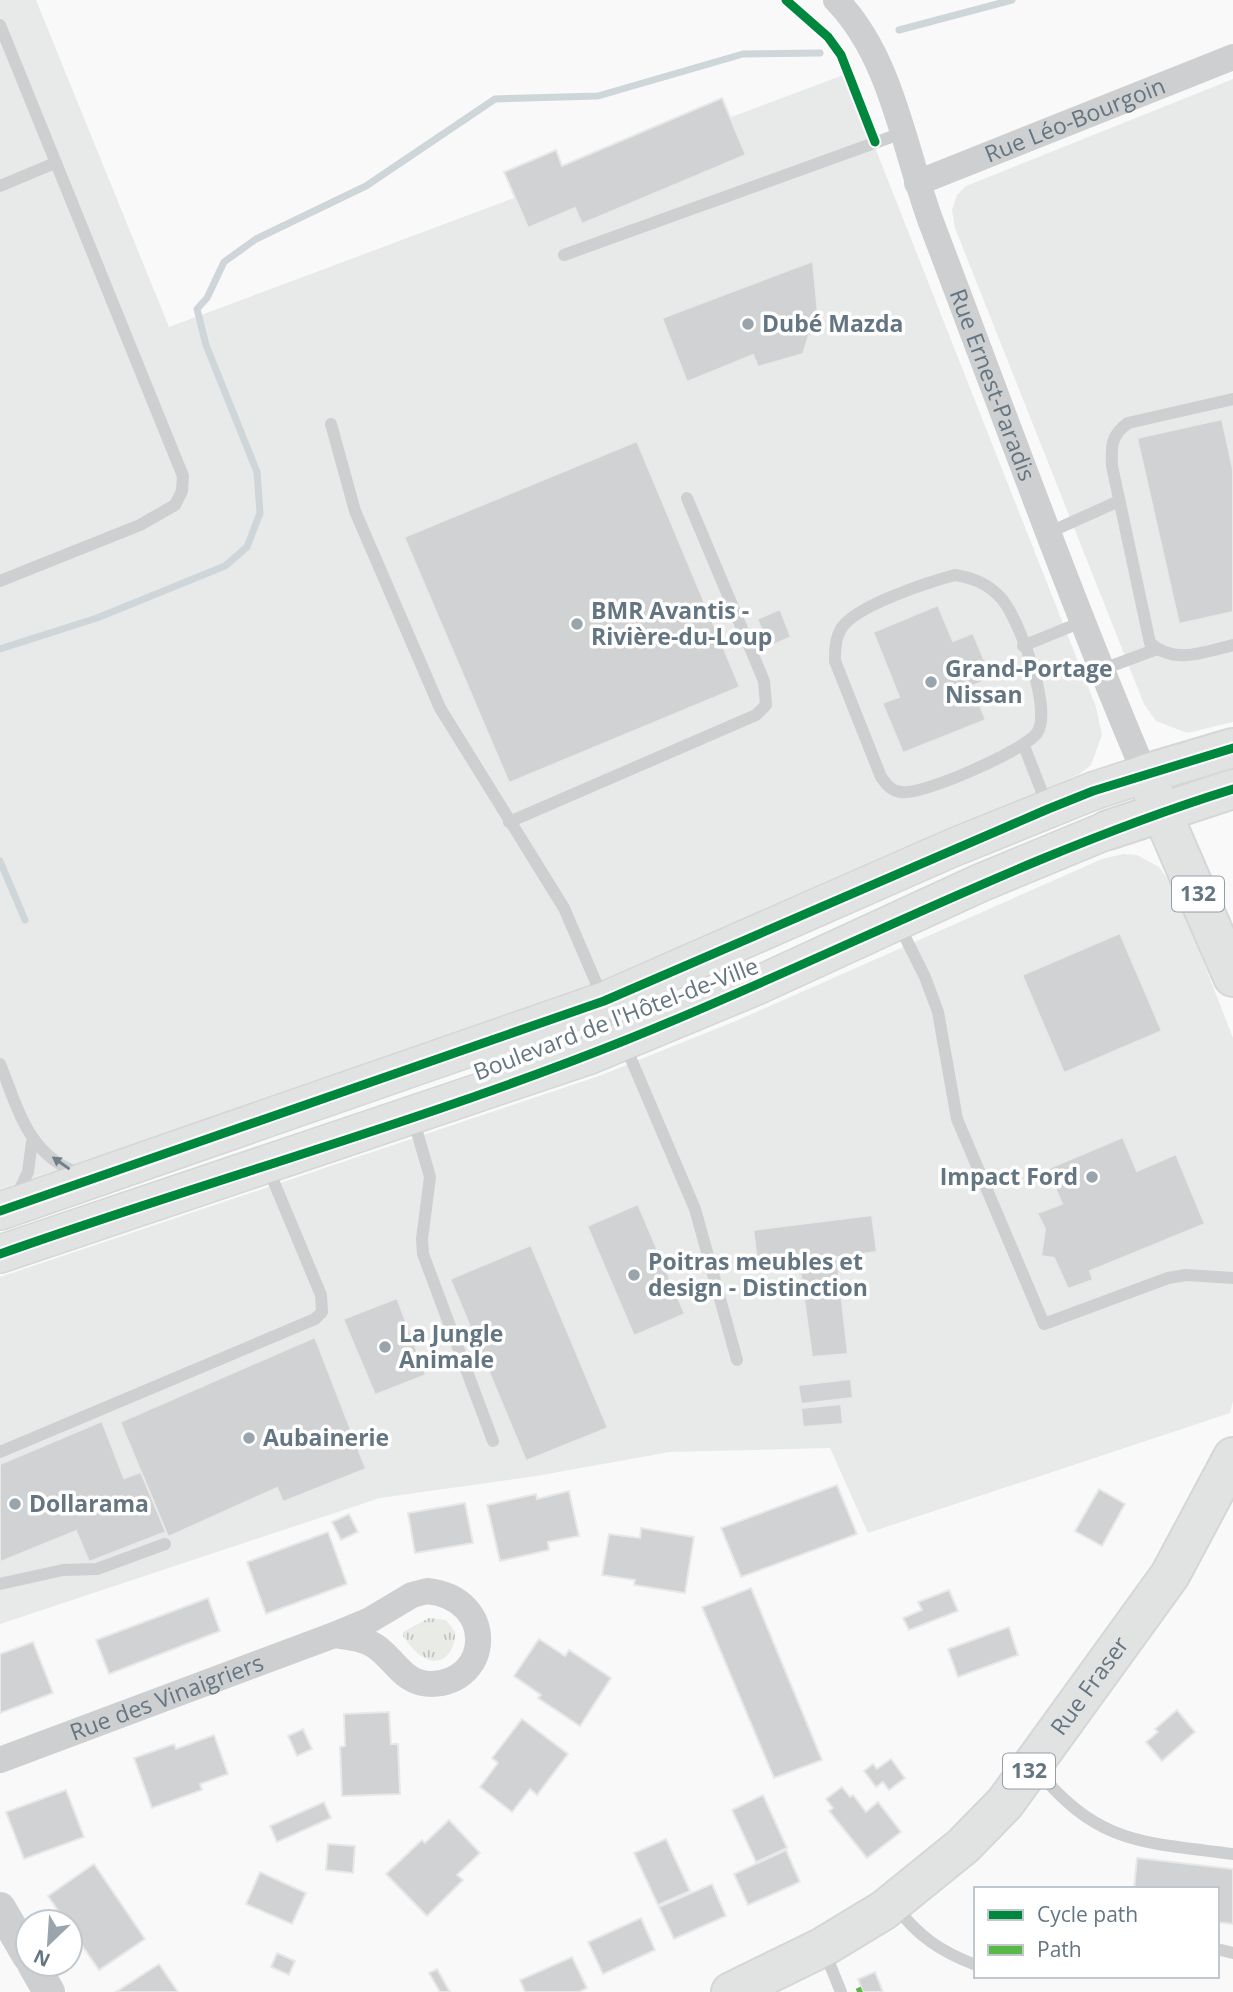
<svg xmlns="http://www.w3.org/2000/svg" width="1233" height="1992" font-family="'Open Sans',sans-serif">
	<defs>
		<pattern id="grass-tufts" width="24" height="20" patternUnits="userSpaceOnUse" patternTransform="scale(1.75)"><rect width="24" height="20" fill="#e8ebe6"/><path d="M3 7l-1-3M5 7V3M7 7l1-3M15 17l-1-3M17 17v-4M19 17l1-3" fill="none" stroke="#c0c3c0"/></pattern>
	</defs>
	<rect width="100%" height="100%" fill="#f9f9f9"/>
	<g fill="#e8e9e9">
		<path d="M0,0H36L169,327L846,74L1096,707L1102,735L1091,765L1078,775L565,997L0,1189Z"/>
		<path d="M1233,79V722L1187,733L1156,721L1144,704L955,228L952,210L957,195L966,186Z"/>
		<path d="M1123,854L1137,855L1159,867L1175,889L1233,1038V1401L1230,1413L868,1533L830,1448L670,1452L536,1476L380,1498L0,1624V1277L599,1076L738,1020L1102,859Z"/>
	</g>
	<path fill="url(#grass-tufts)" d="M429,1618L446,1620L455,1632C456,1651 442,1669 423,1657C414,1652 409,1644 403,1636V1632Z"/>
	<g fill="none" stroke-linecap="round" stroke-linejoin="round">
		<g stroke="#ced6d9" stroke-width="7">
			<path d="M899,30L1012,0"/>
			<path d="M0,649L97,618L225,566L247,547L260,513L257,472L206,345L197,309L207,298L224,262L256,239L366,186L495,99L598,96L743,54L820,53"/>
			<path d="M0,861L25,920"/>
		</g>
	</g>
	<g fill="#d0d2d3" stroke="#e8e8e8" stroke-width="2">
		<path d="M722,98L746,155L582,224L575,208L528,228L504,172L556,150L562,166Z"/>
		<path d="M813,261L820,336L809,335L803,354L758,367L753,355L687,382L662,318Z"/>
		<path d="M1222,419L1233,469V612L1179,624L1137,438Z"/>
		<path d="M637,441L740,687L509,783L404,537Z"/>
		<path d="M938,605L953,641L973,633L992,678L972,686L986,720L903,753L882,703L899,697L873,632Z"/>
		<path d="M780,609L791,637L769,647L757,619Z"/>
		<path d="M1120,933L1162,1031L1064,1073L1022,975Z"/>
		<path d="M1123,1137L1137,1171L1176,1154L1205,1224L1090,1271L1093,1280L1068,1289L1054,1258L1041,1256L1045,1229L1037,1213L1062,1204L1047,1169Z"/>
		<path d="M638,1204L685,1314L634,1336L587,1226Z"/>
		<path d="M872,1215L877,1252L837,1257L848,1354L812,1357L799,1263L758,1267L753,1230Z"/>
		<path d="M531,1245L608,1428L526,1461L450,1279Z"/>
		<path d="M397,1298L426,1375L375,1395L343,1319Z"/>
		<path d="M315,1337L366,1469L283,1502L277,1488L168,1537L120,1422Z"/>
		<path d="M851,1379L853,1398L801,1404L798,1385Z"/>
		<path d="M841,1404L843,1424L803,1427L801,1408Z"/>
		<path d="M102,1421L124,1478L141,1472L166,1532L89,1562L76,1531L0,1562V1464Z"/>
		<path d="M837,1485L857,1534L741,1577L721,1528Z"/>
		<path d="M1099,1489L1125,1504L1102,1546L1075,1531Z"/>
		<path d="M569,1491L579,1536L548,1542L549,1550L500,1561L487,1505L536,1494L537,1499Z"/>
		<path d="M465,1503L473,1543L415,1553L408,1513Z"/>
		<path d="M349,1514L358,1532L341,1540L332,1522Z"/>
		<path d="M641,1528L694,1537L685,1593L634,1585L635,1580L602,1575L609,1534L640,1538Z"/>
		<path d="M328,1532L347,1584L266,1614L247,1562Z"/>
		<path d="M751,1588L822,1760L774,1778L702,1607Z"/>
		<path d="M949,1590L958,1611L909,1630L903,1618L922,1610L918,1602Z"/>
		<path d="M208,1598L220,1631L109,1674L96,1640Z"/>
		<path d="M1009,1627L1018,1655L958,1677L948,1649Z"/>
		<path d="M539,1639L565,1656L569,1650L611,1678L580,1726L538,1698L541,1695L514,1676Z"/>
		<path d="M33,1642L53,1693L0,1713V1654Z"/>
		<path d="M1177,1710L1195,1732L1162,1761L1146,1742L1158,1732L1155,1729Z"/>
		<path d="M389,1712L391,1744H398L400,1794L342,1796L340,1747L345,1746L344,1714Z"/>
		<path d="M522,1719L568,1754L537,1795L530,1789L512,1812L480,1787L498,1763L492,1758Z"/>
		<path d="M303,1729L312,1749L297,1756L288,1736Z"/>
		<path d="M214,1735L228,1774L200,1784L202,1790L152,1808L134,1758L174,1744L176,1749Z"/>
		<path d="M891,1759L905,1778L889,1790L883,1782L876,1787L864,1771L873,1764L877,1769Z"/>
		<path d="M842,1787L850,1797L853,1795L866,1812L878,1802L901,1832L867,1858L829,1811L833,1808L826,1799Z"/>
		<path d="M66,1790L84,1837L24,1859L6,1812Z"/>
		<path d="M763,1795L787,1848L756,1862L732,1810Z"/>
		<path d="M324,1802L331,1818L277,1842L270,1826Z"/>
		<path d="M449,1820L480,1853L457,1875L463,1880L427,1916L386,1874L422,1840L425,1843Z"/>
		<path d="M666,1839L690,1891L658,1905L634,1853Z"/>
		<path d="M328,1844L355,1846L353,1873L326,1870Z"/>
		<path d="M786,1850L800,1882L748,1905L734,1874Z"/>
		<path d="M1137,1858L1233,1869V1924L1217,1922V1889H1134Z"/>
		<path d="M94,1864L145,1939L99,1970L70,1928V1922H66L48,1896Z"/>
		<path d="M260,1872L306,1893L292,1924L246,1904Z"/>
		<path d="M712,1884L726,1916L674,1939L659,1907Z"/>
		<path d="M641,1918L655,1950L603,1974L588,1942Z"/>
		<path d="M277,1953L295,1961L289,1975L271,1967Z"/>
		<path d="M572,1957L587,1988L579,1992H525L520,1980Z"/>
		<path d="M159,1964L178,1992H116Z"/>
		<path d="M437,1969L450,1992H440L429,1973Z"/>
		<path d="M875,1972L883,1992H863L858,1979Z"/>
	</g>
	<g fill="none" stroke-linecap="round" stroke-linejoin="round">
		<defs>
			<g id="secondary">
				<path d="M0,1211L604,1001L952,848L1093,791L1145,774"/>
				<path d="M0,1254L590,1055L754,987L980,883L1108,830"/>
			</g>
			<g id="primary">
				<path d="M1233,748L1145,774L1233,977"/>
				<path d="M1108,830L1233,789"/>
				<path id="s4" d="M731,1992L823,1947L884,1910L963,1846L1005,1803L1170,1575L1233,1457"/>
			</g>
		</defs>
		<use href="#secondary" stroke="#d5d6d7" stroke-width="40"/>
		<use href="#primary" stroke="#d5d6d7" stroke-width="42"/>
		<g stroke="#cecfd0" stroke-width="12">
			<path d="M0,25L183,476L182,491L175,505L140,525L0,581"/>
			<path d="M0,186L55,163"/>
			<path d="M564,255L902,133"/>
			<path d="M1233,399L1128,423C1111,435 1111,446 1112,466L1150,643C1174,665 1205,652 1233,645"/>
			<path d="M331,424L355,511L440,708L564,908L604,1001L608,1013L606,1025L587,1037"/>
			<path d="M1050,532L1119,501"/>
			<path d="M955,575C974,578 988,584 1001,598C1019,618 1053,710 1037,733C1025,750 922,796 901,792C891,791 887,785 881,777L835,661C835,650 835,639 841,629C854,606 929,582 955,575Z"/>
			<path d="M1023,646L1084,621"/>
			<path d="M1103,669L1157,649"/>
			<path d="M1024,746L1047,805"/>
			<path d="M509,822L756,715L766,705L764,681L687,498"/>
			<path d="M899,925L925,977L938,1012L957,1119L1044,1324L1168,1278L1186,1275L1233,1278"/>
			<path d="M625,1045L695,1209L737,1360"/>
			<path d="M0,1064C19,1111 28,1155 80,1174"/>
			<path d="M413,1118L430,1177L422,1239L423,1254L493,1441"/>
			<path d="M16,1198L28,1172L32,1142"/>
			<path d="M0,1452L315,1319L322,1312L321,1295L268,1168"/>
			<path d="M0,1584L63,1570L97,1569L165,1544"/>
			<path d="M1036,1769C1099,1845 1141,1842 1233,1854"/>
			<path d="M896,1907C918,1936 941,1952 976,1965"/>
			<path d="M1217,1949L1233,1953"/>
			<path d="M824,1950L841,1992"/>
		</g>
		<g stroke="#cecfd0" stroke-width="26">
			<path id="s1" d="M836,0C892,57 904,149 931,222C1001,406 1068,593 1145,774"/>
			<path id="s2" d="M917,183L1233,57"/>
			<path d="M427,1591C497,1598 492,1683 431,1684C403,1684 395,1659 375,1646C363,1638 348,1637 334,1635L370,1620L412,1595Z"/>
			<path id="s3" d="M0,1760L334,1635"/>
		</g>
		<g stroke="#cecfd0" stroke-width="32">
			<path d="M0,1908L28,1956"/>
			<path d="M33,1964L49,1992"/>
		</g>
		<use href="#secondary" stroke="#e1e2e2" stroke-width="37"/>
		<use href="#primary" stroke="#e1e2e2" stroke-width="38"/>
		<path stroke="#58b947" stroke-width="7" stroke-dasharray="14 7" stroke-linecap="butt" d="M857,1992L862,1990"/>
		<defs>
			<g id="cycleway">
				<path d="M786,0L828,37L841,55L875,142"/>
				<path d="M0,1211L604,1001L1048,809L1093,791L1233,748"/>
				<path d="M0,1254C206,1181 418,1123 621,1042C827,960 1021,855 1233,789"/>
			</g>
		</defs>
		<use href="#cycleway" stroke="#fff" stroke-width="13"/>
		<use href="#cycleway" stroke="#00873e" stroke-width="9"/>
	</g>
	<defs><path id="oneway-solid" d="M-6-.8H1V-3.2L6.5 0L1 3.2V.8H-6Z" transform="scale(1.75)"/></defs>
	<use fill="#707f8b" href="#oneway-solid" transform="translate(61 1163) rotate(-145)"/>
	<g fill="#99a4ac" stroke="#fff" stroke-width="2.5">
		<circle cx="748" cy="324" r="7"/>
		<circle cx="577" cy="624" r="7"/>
		<circle cx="931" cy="682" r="7"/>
		<circle cx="1092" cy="1177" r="7"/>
		<circle cx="634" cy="1275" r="7"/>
		<circle cx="385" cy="1347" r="7"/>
		<circle cx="249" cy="1438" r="7"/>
		<circle cx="15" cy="1504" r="7"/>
	</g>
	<g text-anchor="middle" stroke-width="7" stroke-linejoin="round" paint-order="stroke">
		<g fill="#fff" stroke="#939fa8" stroke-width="2">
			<rect x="1172" y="876.5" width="52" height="35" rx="5"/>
			<rect x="1003" y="1753.5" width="52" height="35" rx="5"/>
		</g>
		<g font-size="21" font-weight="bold" fill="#657683">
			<text x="1198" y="901">132</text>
			<text x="1029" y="1778">132</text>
		</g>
		<g font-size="23" fill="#657683" stroke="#fff">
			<text dy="8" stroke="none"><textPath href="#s2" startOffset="170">Rue Léo-Bourgoin</textPath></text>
			<text dy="8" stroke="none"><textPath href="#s1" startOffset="418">Rue Ernest-Paradis</textPath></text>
			<text transform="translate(616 1019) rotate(-21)" y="8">Boulevard de l'Hôtel-de-Ville</text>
			<text dy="8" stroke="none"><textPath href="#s4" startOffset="480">Rue Fraser</textPath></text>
			<text dy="8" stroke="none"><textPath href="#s3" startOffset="178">Rue des Vinaigriers</textPath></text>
		</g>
		<g font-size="23" font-weight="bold" fill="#657683" stroke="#fff" text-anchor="start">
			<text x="762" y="332">Dubé Mazda</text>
			<text x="591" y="619">BMR Avantis -<tspan x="591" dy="26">Rivière-du-Loup</tspan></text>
			<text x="945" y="677">Grand-Portage<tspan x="945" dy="26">Nissan</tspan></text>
			<text x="1078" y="1185" text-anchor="end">Impact Ford</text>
			<text x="648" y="1270">Poitras meubles et<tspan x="648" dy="26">design - Distinction</tspan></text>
			<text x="399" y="1342">La Jungle<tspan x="399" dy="26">Animale</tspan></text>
			<text x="263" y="1446">Aubainerie</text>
			<text x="29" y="1512">Dollarama</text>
		</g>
	</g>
	<rect x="974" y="1887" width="245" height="91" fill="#ffffff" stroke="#c1c8cd" stroke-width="2"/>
	<rect x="988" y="1910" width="35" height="10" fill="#00873e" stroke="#c1c8cd" stroke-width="2"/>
	<text x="1037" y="1922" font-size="21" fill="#657683">Cycle path</text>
	<rect x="988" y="1945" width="35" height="10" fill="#58b947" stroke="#c1c8cd" stroke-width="2"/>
	<text x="1037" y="1957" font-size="21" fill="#657683">Path</text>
	<g transform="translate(49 1943) rotate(205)"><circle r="33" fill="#ffffff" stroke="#c1c8cd" stroke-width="2"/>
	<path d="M0-5L12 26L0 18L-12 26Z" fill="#99a4ac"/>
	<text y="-10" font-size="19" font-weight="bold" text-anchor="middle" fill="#657683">N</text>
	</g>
</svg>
